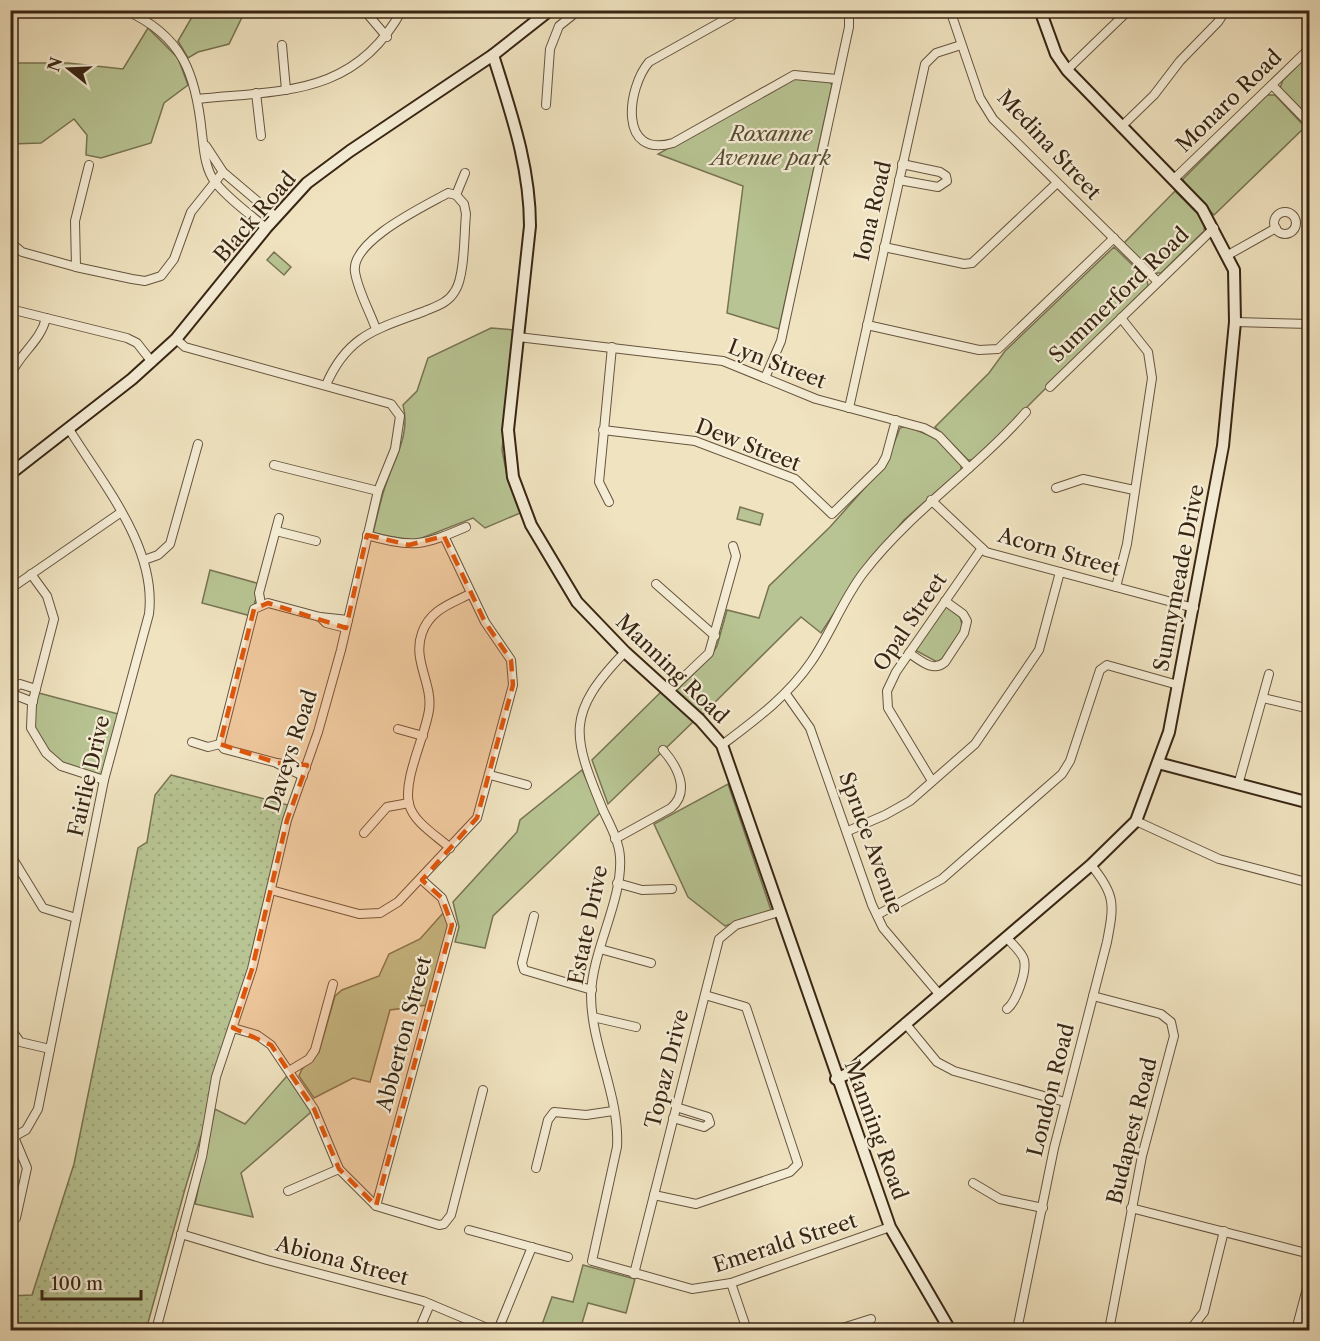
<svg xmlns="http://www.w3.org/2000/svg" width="1320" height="1341" font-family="'Libre Caslon Text',serif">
	<defs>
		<pattern id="grass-dots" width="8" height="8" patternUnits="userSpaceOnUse" patternTransform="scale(1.5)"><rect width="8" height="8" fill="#b8c493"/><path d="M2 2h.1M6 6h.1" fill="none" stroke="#9fa87e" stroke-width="1.8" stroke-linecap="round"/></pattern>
	</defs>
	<rect width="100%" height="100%" fill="#f0e3c0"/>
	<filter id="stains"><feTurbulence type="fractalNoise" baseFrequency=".00333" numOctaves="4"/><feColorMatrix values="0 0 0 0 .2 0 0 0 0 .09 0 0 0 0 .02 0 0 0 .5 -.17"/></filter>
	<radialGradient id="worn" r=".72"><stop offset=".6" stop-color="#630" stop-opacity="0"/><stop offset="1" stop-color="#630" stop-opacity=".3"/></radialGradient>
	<path fill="url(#grass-dots)" stroke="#787453" stroke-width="1.5" d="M171,775L288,805L253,965L185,1189L146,1330H11L10,1296L32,1295L74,1164L138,848L147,842L155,795Z"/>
	<g fill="#b8c493" stroke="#787453" stroke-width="1.5">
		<path d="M196,10H245V11L229,44L198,52L188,58L178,41Z"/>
		<path d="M148,28L178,58L188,85L164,103L151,143L101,158L86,155L87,135L74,119L41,143L11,144L10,63H68L123,69Z"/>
		<path d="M1309,54V117L1280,88L1283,80Z"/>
		<path d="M793,78L829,81L832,85L779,329L727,313L743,186L658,154Z"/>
		<path d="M1267,95H1275L1305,127L1214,215L1184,183L1183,179Z"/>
		<path d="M1175,191L1205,221L1204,231L1161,273H1152L1124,243Z"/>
		<path d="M1114,247L1147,279L1148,286L974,460H968L935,427L989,373L1005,351Z"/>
		<path d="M274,252L291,267L284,275L267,260Z"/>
		<path d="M491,328L515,330L502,450L508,481L520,513L485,528L473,518L414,541L373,533C377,518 380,502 385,487C394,459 411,434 403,405L417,391L428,358Z"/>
		<path d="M906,426L936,438L961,463V470L904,520L862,570L821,633L801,617L702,715L676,691L711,656L717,646L727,610L759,618L769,586L830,527L886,464L900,428Z"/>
		<path d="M740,507L763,514L760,525L737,519Z"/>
		<path d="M210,570L260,584L251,616L202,603Z"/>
		<path d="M945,606L960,617L963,628L942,659L937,662L915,650Z"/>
		<path d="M662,691L694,721L608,804L592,760Z"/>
		<path d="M35,692L122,715L104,780L61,766L31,728Z"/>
		<path d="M582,770L601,812L493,916L485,948L455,942L459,927L453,902L517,832L520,820Z"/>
		<path d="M728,784L771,910L725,926L688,897L654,824Z"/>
		<path d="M444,912L448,926L427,1005L390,1010L370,1082L353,1078L314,1098L299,1076L302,1069L319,1052L335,996L342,990L379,976L389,954L420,939Z"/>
		<path d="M287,1076L311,1112L241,1173L253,1217L195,1204L215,1109L245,1124Z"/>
		<path d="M583,1265L635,1279L626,1313L588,1303L580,1330H540L552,1297L573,1302Z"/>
	</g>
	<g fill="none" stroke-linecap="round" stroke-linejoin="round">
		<defs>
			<g id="street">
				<path d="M125,10C183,36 196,74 202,134C204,150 205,169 215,182C228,199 250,214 266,228"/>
				<path d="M364,10L387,37"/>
				<path d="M742,10L649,62C627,88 618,159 673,143L794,75L837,79"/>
				<path d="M950,10L980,98L993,119L1158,282"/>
				<path d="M143,19L148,10"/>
				<path d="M282,45L286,90"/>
				<path d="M1067,70L1129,10"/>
				<path d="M1272,85L1310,124"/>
				<path d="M256,93L261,136"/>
				<path d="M198,99C284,90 355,96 402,10"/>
				<path d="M546,105L550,49L559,26L579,10"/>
				<path d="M1121,127L1154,95L1180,61L1218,22L1226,10"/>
				<path d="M206,146L223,172L276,217"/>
				<path d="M899,180L938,187L947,181L946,176L940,172L902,164"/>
				<path d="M1173,180L1310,48"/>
				<path d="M456,195L465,173"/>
				<circle cx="1285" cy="223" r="11"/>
				<path d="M10,242L22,252L76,267L132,279L145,281L161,276L174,259L191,212L223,172"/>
				<path d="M884,247L964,264L972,263L1057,183"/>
				<path d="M1228,255L1276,228"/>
				<path d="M76,267L75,221L89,165"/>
				<path d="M10,309L127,338L137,343L152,362"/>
				<path d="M1235,322L1310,324"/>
				<path d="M867,325L979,350L998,349L1114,238"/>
				<path d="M518,337L723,361L816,399L924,428L939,436L969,468"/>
				<path d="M10,376C19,354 41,341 46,318"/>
				<path d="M765,378L781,341L849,27V10"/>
				<path d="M326,385C348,334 378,329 425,311C437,306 448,303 455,291C465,276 464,233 466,214L464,204L456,195L448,193C425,206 350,241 355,272C358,291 370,312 376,329"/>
				<path d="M1050,387L1214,228"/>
				<path d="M10,388L11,389"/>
				<path d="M849,408L925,64L936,53L961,45"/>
				<path d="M603,430L695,441L795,479L832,514L881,466L886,457L896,420"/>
				<path d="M274,465L378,491"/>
				<path d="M1056,488L1083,479L1134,490"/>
				<path d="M931,500L986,552L1194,608"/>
				<path d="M609,502L599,482L612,347"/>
				<path d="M276,531L316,541"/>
				<path d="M367,535C413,549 424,545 466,527"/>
				<path d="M144,560L158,555L170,544L198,444"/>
				<path d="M31,574L47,596L54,619L32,704L31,728L46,753L61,766L104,780"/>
				<path d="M656,584L715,636"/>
				<path d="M1116,587L1127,544L1152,378L1148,352L1121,318"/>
				<path d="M10,589L120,513"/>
				<path d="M261,604L259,593L279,518"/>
				<path d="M320,617L326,623L346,628"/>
				<path d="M625,652C565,714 572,735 603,810C610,825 619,841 620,857C623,900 592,950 591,995C591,1046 620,1096 617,1147L592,1261L692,1289L731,1283L890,1227"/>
				<path d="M909,653C920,660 933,673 945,662L964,633L967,621L963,614L945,601"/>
				<path d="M669,691L709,653L736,556L733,546"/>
				<path d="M786,694L810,728L872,905L883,928L939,994"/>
				<path d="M1263,698L1310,709"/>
				<path d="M33,702L15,695L13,689L20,684L36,689"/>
				<path d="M398,729L423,736"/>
				<path d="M192,742L208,747L220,744"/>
				<path d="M722,745C755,720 787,697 811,662C831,633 843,599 864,572C911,511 976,469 1026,412"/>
				<path d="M278,764L303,776"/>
				<path d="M306,768L277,763L224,749L220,744L254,609L268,603L320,617L348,620"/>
				<path d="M490,775L527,785"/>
				<path d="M932,781L888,708L887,691L896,672L982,548"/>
				<path d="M1238,785L1269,674"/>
				<path d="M1136,821L1219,859L1310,883"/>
				<path d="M848,831L885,815L910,801L975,744L1039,650L1060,572"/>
				<path d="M364,833L387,807L409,803"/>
				<path d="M615,839L671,808C691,791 677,766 663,750"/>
				<path d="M450,848C437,836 413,822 409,804C403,779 425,737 429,710C433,684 412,660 422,633C430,610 450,604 470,594"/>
				<path d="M10,854L43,908L76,918"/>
				<path d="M617,883L642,890L672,889"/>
				<path d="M271,890L359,914L380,913L398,902L477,818L513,685L511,660L485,622L444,536"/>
				<path d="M877,915L942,879L1062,774L1070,761L1100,670L1107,665L1178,685"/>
				<path d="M534,916L522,963L524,970L592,990"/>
				<path d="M1006,937C1011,943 1022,952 1024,960C1027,972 1016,1002 1007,1009"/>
				<path d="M600,949L651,963"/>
				<path d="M1093,996L1161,1014L1171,1022L1174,1036L1142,1156L1109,1330"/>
				<path d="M593,1017L636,1027"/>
				<path d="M905,1023L937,1062L954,1071L1065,1102"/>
				<path d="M10,1028L20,1042L50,1049"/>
				<path d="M233,1028L257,1035L271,1045L314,1109L339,1169L376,1206L439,1225L444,1224L451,1215L483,1090"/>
				<path d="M289,1071L309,1059L315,1050L333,984"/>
				<path d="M673,1118L704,1127L710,1123L708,1117L676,1107"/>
				<path d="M14,1137L27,1168L16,1218"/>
				<path d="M10,1139L26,1130L38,1109L104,780L149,614C157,547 102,483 69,429"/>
				<path d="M536,1168L548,1120L554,1112L586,1115L613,1111"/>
				<path d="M973,1183L1000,1199L1043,1208"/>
				<path d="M288,1191L339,1169"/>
				<path d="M654,1195L696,1204L790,1172L798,1164L746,1007L705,995"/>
				<path d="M376,1206L452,925L442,898L422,880"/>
				<path d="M1131,1208L1310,1254"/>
				<path d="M469,1230L568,1257"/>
				<path d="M181,1234L267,1260L423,1301L492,1330"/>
				<path d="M634,1274L719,939L736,925L779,912"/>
				<path d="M731,1283L747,1330"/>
				<path d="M156,1330L202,1157L216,1077L252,969L287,820L318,732L341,650L378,491L395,449L400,416L391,404L185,347L176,339"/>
				<path d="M419,1330L430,1304"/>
				<path d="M498,1330L532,1247"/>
				<path d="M836,1330L871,1319"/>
				<path d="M1017,1330L1054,1148L1107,942C1114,905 1116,895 1091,865"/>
				<path d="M1190,1330L1204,1312L1224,1231"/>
				<path d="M1296,1330L1310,1277"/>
			</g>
			<g id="secondary">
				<path d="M493,55C511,113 530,166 530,226L508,430L513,477L531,525L577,602L625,652L700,720L722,745L890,1227L950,1330"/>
				<path d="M10,474L132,379L176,339L266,228L307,183L350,151L493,55L550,10"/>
				<path d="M1158,763L1310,803"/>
				<path d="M836,1079L847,1074L1091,865L1136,821L1169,732L1223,446L1235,322L1234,270L1202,209L1067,70L1056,54L1040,10"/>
			</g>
		</defs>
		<use href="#street" stroke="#66543e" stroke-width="10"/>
		<use href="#secondary" stroke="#382513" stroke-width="14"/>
		<use href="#street" stroke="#f5edd6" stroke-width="8"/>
		<use href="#secondary" stroke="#f5edd6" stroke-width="10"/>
	</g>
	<path fill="#df560c" fill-opacity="0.2" stroke="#df560c" stroke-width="4.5" stroke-dasharray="12 8" stroke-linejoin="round" d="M367,535L409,545L444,536L485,622L511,660L513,685L477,818L422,880L442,898L452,925L376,1206L339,1169L314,1109L271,1045L233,1028L252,969L287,820L307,765L277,763L220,744L254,609L268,603L346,628Z"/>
	<g text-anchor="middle" stroke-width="4.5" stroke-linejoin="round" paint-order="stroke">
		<g font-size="21" fill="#382513" stroke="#f5edd6">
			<text transform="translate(1229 101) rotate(-44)" y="7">Monaro Road</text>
			<text transform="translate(1049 145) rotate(47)" y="7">Medina Street</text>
			<text transform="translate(873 211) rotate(-77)" y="7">Iona Road</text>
			<text transform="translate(255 217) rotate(-49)" y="7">Black Road</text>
			<text transform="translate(1119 295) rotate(-44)" y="7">Summerford Road</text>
			<text transform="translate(777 364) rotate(21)" y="7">Lyn Street</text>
			<text transform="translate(748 445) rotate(21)" y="7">Dew Street</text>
			<text transform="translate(1059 552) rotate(16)" y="7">Acorn Street</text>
			<text transform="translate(1179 578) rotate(-79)" y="7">Sunnymeade Drive</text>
			<text transform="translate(910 622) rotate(-56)" y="7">Opal Street</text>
			<text transform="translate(672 669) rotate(44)" y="7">Manning Road</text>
			<text transform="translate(291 751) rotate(-72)" y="7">Daveys Road</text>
			<text transform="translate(89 776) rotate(-77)" y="7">Fairlie Drive</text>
			<text transform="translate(871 843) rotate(70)" y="7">Spruce Avenue</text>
			<text transform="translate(588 925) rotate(-78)" y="7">Estate Drive</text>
			<text transform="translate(404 1034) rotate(-75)" y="7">Abberton Street</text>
			<text transform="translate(667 1069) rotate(-76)" y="7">Topaz Drive</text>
			<text transform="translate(1051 1090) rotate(-76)" y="7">London Road</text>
			<text transform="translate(876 1130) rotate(70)" y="7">Manning Road</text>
			<text transform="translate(1132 1131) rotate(-76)" y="7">Budapest Road</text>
			<text transform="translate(785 1243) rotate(-18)" y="7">Emerald Street</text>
			<text transform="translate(342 1261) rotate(15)" y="7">Abiona Street</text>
		</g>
		<g font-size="21" font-style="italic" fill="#584d33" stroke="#f5edd6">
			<text x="771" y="141">Roxanne<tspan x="771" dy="24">Avenue park</tspan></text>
		</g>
	</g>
	<rect width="1320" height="1341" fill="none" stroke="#f0e3c0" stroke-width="36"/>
	<rect x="12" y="12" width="1296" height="1317" fill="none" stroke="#382513" stroke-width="3"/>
	<rect x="18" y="18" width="1284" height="1305" fill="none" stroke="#382513" stroke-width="1.5"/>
	<g transform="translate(69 69) rotate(288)" stroke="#f5edd6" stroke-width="4.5" paint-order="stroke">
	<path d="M0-4.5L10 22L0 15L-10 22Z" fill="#382513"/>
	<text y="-9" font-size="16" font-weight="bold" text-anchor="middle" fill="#382513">N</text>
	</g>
	<path d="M42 1290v9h99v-9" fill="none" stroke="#382513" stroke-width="3"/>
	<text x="51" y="1290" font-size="18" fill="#382513" stroke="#f5edd6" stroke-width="4.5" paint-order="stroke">100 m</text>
	<rect width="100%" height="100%" filter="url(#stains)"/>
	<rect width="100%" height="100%" fill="url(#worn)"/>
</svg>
